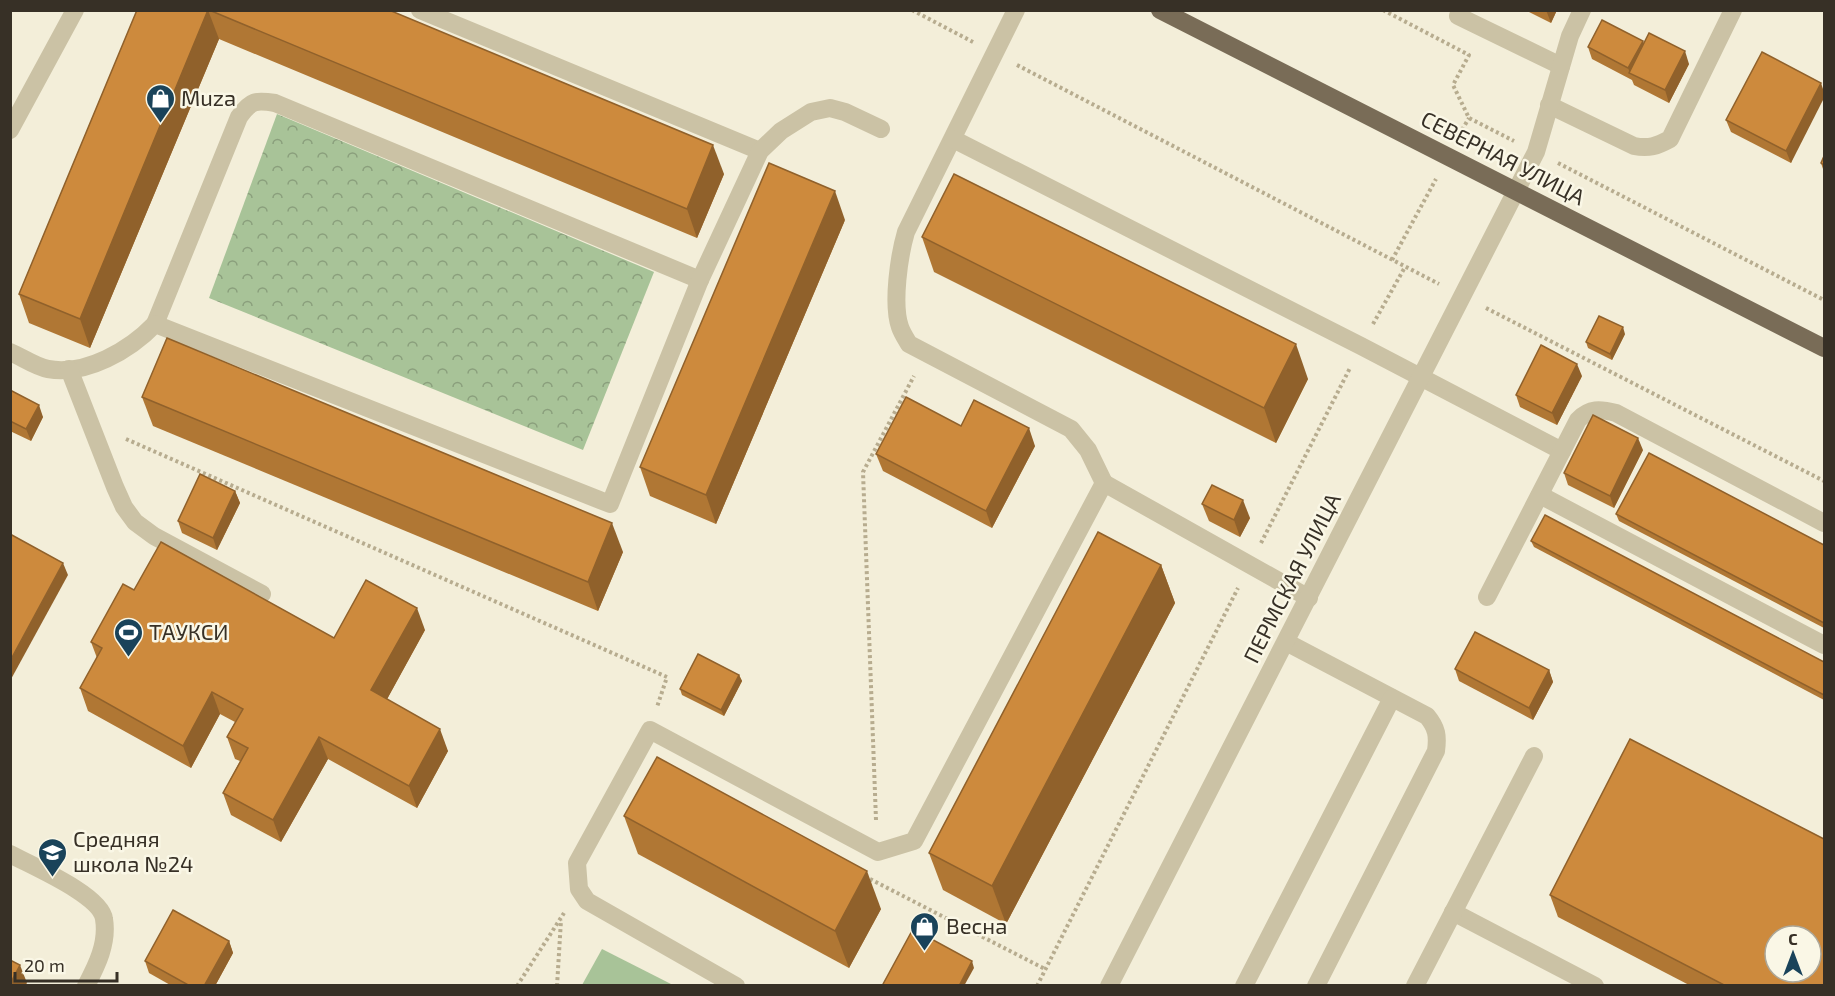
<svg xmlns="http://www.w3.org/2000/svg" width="1835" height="996" font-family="'Exo 2',sans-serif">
	<defs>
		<pattern id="forest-crowns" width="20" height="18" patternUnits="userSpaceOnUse" patternTransform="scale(1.5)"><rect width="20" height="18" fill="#a8c398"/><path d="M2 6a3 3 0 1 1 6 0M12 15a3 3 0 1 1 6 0" fill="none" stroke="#8a9f7c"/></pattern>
	</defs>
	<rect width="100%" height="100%" fill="#f3eed9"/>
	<path fill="url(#forest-crowns)" d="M277,114L654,272L583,450L209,298Z"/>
	<path fill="#a8c398" d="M602,949L673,985H582Z"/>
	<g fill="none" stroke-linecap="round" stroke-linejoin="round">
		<g stroke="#b7ac8f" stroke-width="4" stroke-dasharray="3 3" stroke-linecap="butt">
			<path d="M912,10L973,42"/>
			<path d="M1383,10L1469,55L1453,85L1469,118L1514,141"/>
			<path d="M1017,65L1439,284"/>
			<path d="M1459,135L1469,118"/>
			<path d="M1558,163L1824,300"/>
			<path d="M1392,260L1436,179"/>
			<path d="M1486,308L1824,481"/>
			<path d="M1373,324L1405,267"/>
			<path d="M126,439L667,677L657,707"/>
			<path d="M1261,543L1350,368"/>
			<path d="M876,820L863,472L914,376"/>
			<path d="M870,879L1045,969"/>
			<path d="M517,986L564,913"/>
			<path d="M557,986L561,920"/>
			<path d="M1037,986L1238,588"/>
		</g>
		<g stroke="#cbc2a5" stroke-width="18">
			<path d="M420,10L760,151"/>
			<path d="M1016,10L906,232C899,256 892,304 900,327C902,333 906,339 909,344L1071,429L1088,450L1104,483"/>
			<path d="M1458,16L1561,66"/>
			<path d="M1549,105L1634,146C1649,149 1657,146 1670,139L1733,10"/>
			<path d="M10,130L75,10"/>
			<path d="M953,139L1361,346L1562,451"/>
			<path d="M155,324L239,117C251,100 256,100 275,103L700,280"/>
			<path d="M10,352C22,357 36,367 48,369C86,376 130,350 155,324L610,504L700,280L760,151L781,131L811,112L830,108L845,112L881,129"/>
			<path d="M69,369L115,487L124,507L135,522L154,536L262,594"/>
			<path d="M1540,495L1824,645"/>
			<path d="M1487,597L1578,420C1590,408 1600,409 1616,413L1824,523"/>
			<path d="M1286,642L1427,716C1437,728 1438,736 1436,751L1316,986"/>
			<path d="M10,854C32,866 101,895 104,919C108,943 97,965 86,986"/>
			<path d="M1453,912L1595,986"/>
			<path d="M736,986L587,901L579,889L577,863L650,730L878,852L914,841L1104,483L1309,598"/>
			<path d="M1109,986L1536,152L1570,36L1582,10"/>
			<path d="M1244,986L1392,698"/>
			<path d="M1415,986L1534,756"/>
		</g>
		<path stroke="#796c57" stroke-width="18" d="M1160,10L1824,348"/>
	</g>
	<g fill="#b07734">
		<path d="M137,10H389L724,174L697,238L219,39L90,348L29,323L19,294Z"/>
		<path d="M1525,10H1557L1551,23Z"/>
		<path d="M1643,41L1644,45L1689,64L1669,103L1634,85L1632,80L1592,59L1588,47Z"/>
		<path d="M1821,83L1791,163L1731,132L1726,120Z"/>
		<path d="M1824,156V172L1821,163Z"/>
		<path d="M845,220L716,524L650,496L640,467Z"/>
		<path d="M922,237L1308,379L1276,443L934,272Z"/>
		<path d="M1625,334L1612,360L1588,348L1586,342Z"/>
		<path d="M1582,376L1557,425L1520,407L1516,395Z"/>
		<path d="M10,390L43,417L31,441L10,431Z"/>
		<path d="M142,397L623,552L598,611L153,426Z"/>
		<path d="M961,426L1035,446L992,528L883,471L876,454Z"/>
		<path d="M1643,450L1614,508L1568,485L1564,473Z"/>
		<path d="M235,491L240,503L217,550L182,533L178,521Z"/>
		<path d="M1202,504L1250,518L1240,537L1209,521Z"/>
		<path d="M1616,514L1824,545V628L1619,521Z"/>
		<path d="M1531,541L1824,662V700L1534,547Z"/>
		<path d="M1161,565L1175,603L1006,924L943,890L929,853Z"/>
		<path d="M134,590L334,638L425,630L387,699L448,751L417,808L328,759L281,842L231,815L223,793L240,761L235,759L227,737L235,722L220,714L191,768L88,711L80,688L97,658L91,642Z"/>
		<path d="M1455,669L1549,670L1553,682L1533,720L1459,681Z"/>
		<path d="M739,675L742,681L724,716L682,695L680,689Z"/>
		<path d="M624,816L881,909L849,968L638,854Z"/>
		<path d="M1550,895L1824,986H1691L1558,917Z"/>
		<path d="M229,941L233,953L215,986H172L149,973L145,961Z"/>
	</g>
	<g fill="#90612b">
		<path d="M208,10L219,39L90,348L80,319Z"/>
		<path d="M1546,10H1557L1551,23Z"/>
		<path d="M1643,41L1647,53L1630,73L1628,68Z"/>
		<path d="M1685,51L1689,64L1669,103L1665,90Z"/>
		<path d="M1821,83L1824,92V98L1791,163L1786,151Z"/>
		<path d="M713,145L724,174L697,238L687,209Z"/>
		<path d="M835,191L845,220L716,524L706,495Z"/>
		<path d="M1623,327L1625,334L1612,360L1610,354Z"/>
		<path d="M1296,344L1308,379L1276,443L1264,408Z"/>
		<path d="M1577,364L1582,376L1557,425L1552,413Z"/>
		<path d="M39,405L43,417L31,441L26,429Z"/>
		<path d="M1029,428L1035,446L992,528L986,511Z"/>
		<path d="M1638,438L1643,450L1614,508L1610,496Z"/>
		<path d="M235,491L240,503L217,550L213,538Z"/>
		<path d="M1243,500L1250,518L1240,537L1234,520Z"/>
		<path d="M612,523L623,552L598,611L588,582Z"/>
		<path d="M63,563L68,575L10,681V661Z"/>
		<path d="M1161,565L1175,603L1006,924L992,886Z"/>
		<path d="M417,608L425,630L380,712L371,690Z"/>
		<path d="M1549,670L1553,682L1533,720L1529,708Z"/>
		<path d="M739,675L742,681L724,716L721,710Z"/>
		<path d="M212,692L220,714L191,768L183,746Z"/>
		<path d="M440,729L448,751L417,808L409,786Z"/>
		<path d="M319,737L328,759L281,842L273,820Z"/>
		<path d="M867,871L881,909L849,968L835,931Z"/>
		<path d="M229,941L233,953L215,986H204Z"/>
		<path d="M972,961L974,968L964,986H959Z"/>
		<path d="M20,965L27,983L25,986H10V984Z"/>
	</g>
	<g fill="#cd8a3d" stroke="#90612b" stroke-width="1.5" fill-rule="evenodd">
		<path d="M137,10H208L80,319L19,294Z"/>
		<path d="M209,10H389L713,145L687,209Z"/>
		<path d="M1602,20L1643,41L1628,68L1588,47Z"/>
		<path d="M1649,33L1685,51L1665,90L1629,73Z"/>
		<path d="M1762,52L1821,83L1786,151L1726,120Z"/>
		<path d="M1824,156V165L1821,163Z"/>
		<path d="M769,163L835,191L706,495L640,467Z"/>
		<path d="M954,174L1296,344L1264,408L922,237Z"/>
		<path d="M1599,316L1623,327L1610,354L1586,342Z"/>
		<path d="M167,338L612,523L588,582L142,397Z"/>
		<path d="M1541,345L1577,364L1552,413L1516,395Z"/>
		<path d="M10,390L39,405L26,429L10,421Z"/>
		<path d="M906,397L961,426L974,400L1029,428L986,511L876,454Z"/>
		<path d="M1593,415L1638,438L1610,496L1564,473Z"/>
		<path d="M1649,453L1824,545V623L1616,514Z"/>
		<path d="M200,474L235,491L213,538L178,521Z"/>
		<path d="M1212,485L1243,500L1234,520L1202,504Z"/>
		<path d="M1545,515L1824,662V695L1531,541Z"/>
		<path d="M1098,532L1161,565L992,886L929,853Z"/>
		<path d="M10,534L63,563L10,661Z"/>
		<path d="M161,542L334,638L366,580L417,608L371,690L440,729L409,786L319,737L273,820L223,793L248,748L227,737L243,709L212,692L183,746L80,688L102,648L91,642L123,584L134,590Z"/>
		<path d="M1475,632L1549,670L1529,708L1455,669Z"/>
		<path d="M698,654L739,675L721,710L680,689Z"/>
		<path d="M1630,739L1824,839V986H1726L1550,895ZM1775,936H1811V972H1775Z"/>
		<path d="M657,757L867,871L835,931L624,816Z"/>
		<path d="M173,910L229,941L204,986H190L145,961Z"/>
		<path d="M913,929L972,961L959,986H882Z"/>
		<path d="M10,960L20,965L10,984Z"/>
	</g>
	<defs>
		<symbol id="shop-pin" viewBox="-11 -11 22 30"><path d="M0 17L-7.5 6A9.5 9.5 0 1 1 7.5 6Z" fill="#1a435a" stroke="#faf7e6"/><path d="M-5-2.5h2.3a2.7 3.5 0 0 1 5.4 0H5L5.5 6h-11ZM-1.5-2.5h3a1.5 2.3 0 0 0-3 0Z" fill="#fff"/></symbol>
		<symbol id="stadium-pin" viewBox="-11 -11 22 30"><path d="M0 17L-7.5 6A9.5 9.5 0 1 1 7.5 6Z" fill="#1a435a" stroke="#faf7e6"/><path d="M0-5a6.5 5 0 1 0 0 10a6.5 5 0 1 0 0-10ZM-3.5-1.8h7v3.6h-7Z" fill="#fff"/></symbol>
		<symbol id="school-pin" viewBox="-11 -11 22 30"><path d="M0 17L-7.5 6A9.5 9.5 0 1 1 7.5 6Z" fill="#1a435a" stroke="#faf7e6"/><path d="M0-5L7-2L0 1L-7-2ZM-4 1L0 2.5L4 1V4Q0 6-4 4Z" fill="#fff"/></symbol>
	</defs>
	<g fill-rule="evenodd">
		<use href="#shop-pin" x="144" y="82" width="33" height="45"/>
		<use href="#stadium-pin" x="112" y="616" width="33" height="45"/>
		<use href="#school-pin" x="36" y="836" width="33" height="45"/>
		<use href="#shop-pin" x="908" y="910" width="33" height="45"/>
	</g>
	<g text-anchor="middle" stroke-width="5" stroke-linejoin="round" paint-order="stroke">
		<g font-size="22" fill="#373026" stroke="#faf7e6" text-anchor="start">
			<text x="181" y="106">Muza</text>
			<text x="149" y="640">ТАУКСИ</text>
			<text x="73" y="847">Средняя<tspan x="73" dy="25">школа №24</tspan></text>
			<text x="946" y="934">Весна</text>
		</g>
		<g font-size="22" fill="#373026" stroke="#faf7e6">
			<text transform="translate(1503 158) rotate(27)" y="8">СЕВЕРНАЯ УЛИЦА</text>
			<text transform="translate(1292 578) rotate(-63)" y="8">ПЕРМСКАЯ УЛИЦА</text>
		</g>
	</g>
	<rect width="1835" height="996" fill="none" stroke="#373026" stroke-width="24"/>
	<g transform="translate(1793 954)"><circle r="28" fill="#faf7e6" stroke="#aca799" stroke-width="1.5"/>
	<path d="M0-4.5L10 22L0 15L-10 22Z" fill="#1a435a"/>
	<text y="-9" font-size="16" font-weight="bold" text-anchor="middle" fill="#373026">С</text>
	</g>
	<path d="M15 972v9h102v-9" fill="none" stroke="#373026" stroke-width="3"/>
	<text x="24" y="972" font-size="18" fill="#373026" stroke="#faf7e6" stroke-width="4.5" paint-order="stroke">20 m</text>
</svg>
